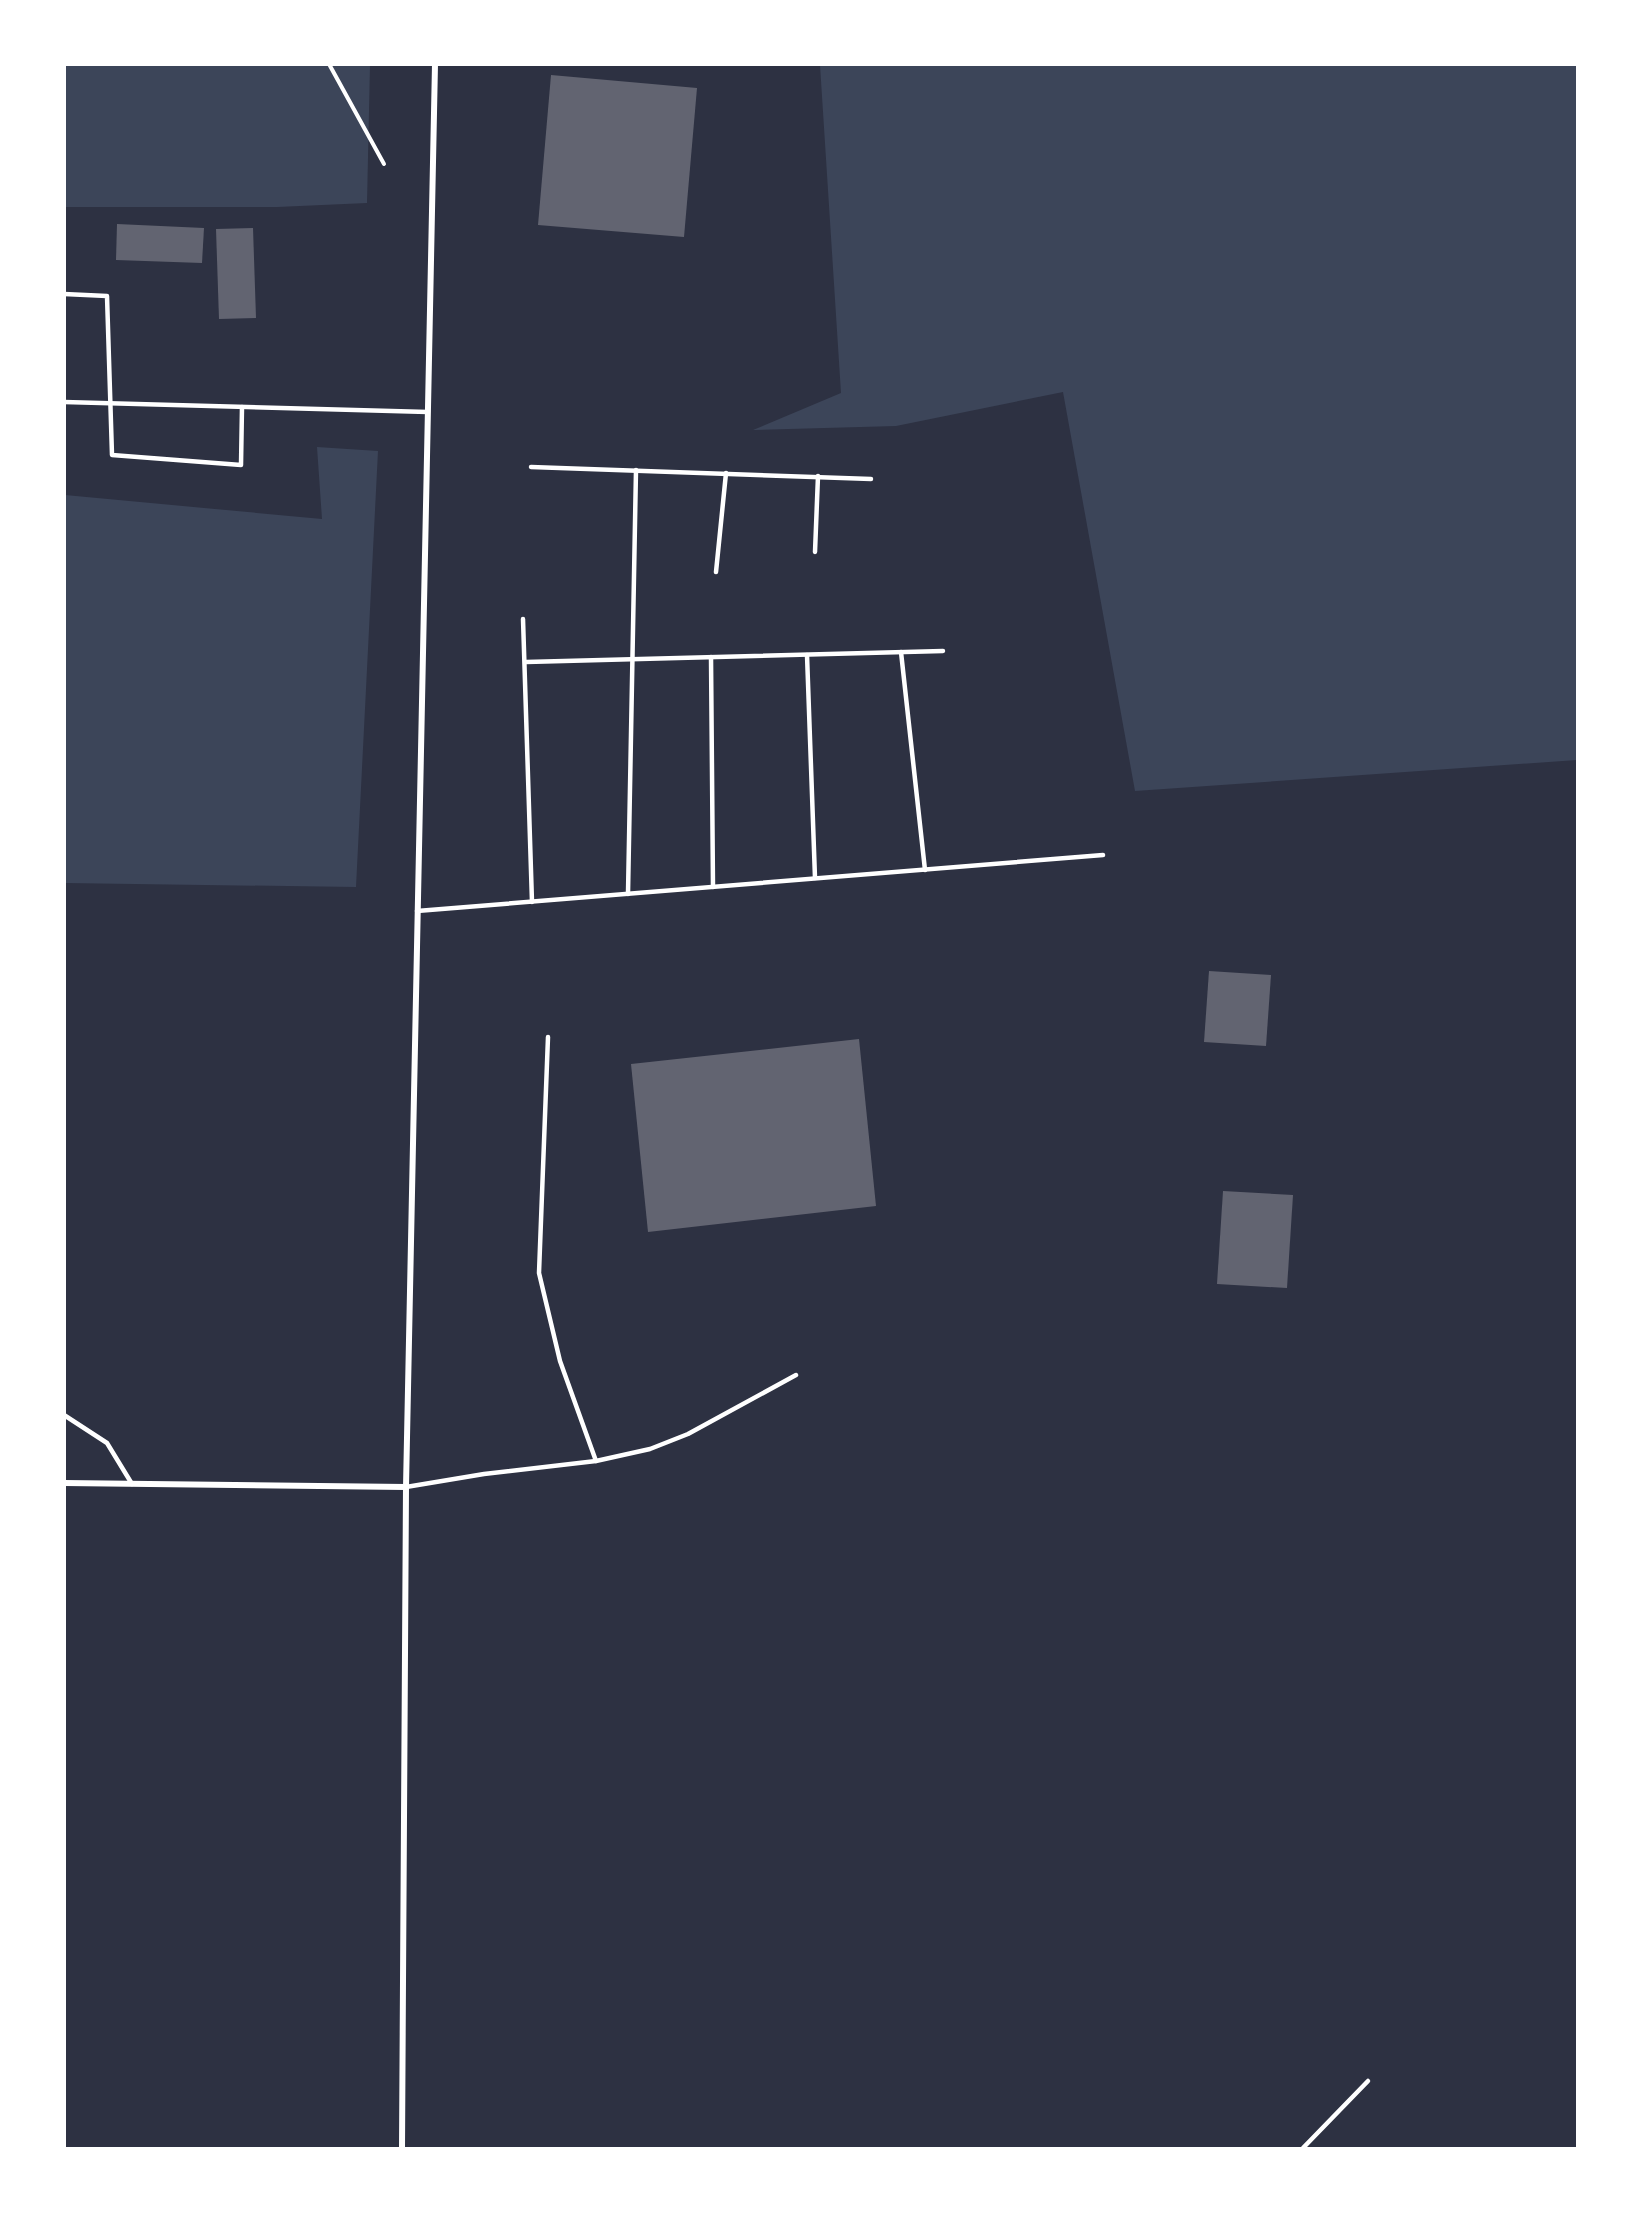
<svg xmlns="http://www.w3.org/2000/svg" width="1642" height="2213" font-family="'Titillium Web',sans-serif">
	<rect width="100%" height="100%" fill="#2d3142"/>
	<g fill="#3c4559">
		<path d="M65,65H370L367,203L277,207H65Z"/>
		<path d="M820,65H1577V760L1135,791L1063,392L896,426L753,430L841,393Z"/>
		<path d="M317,447L378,451L356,887L65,883V495L322,519Z"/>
	</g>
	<g fill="#626471">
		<path d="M551,75L697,88L684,237L538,225Z"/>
		<path d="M117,224L204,228L202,263L116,260Z"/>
		<path d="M253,228L256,318L219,319L216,229Z"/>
		<path d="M1209,971L1271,975L1266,1046L1204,1042Z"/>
		<path d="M859,1039L876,1206L648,1232L631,1064Z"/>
		<path d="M1223,1191L1293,1195L1287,1288L1217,1284Z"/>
	</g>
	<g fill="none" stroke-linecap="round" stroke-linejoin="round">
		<path stroke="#fff" stroke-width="4" d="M329,64L384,164"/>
		<g stroke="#fff" stroke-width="4.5">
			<path d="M64,294L107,296L112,455L241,465L242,407"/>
			<path d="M64,402L428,412"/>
			<path d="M531,467L871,479"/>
			<path d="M815,552L818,476"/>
			<path d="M716,572L726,473"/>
			<path d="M523,619L532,902"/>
			<path d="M901,652L925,870"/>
			<path d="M807,655L815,878"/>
			<path d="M711,657L713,887"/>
			<path d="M526,662L943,651"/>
			<path d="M628,894L636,470"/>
			<path d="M417,911L1103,855"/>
			<path d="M548,1037L539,1273L560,1361L596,1461"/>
			<path d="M64,1415L107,1443L132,1484"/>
			<path d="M406,1487L484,1474L596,1461L650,1449L688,1434L796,1375"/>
			<path d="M1303,2148L1368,2081"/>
		</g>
		<g stroke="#fff" stroke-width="6">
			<path d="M64,1483L406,1487"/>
			<path d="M402,2148L406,1487L435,64"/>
		</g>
	</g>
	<rect width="1642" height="2213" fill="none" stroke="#ffffff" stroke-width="132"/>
</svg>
